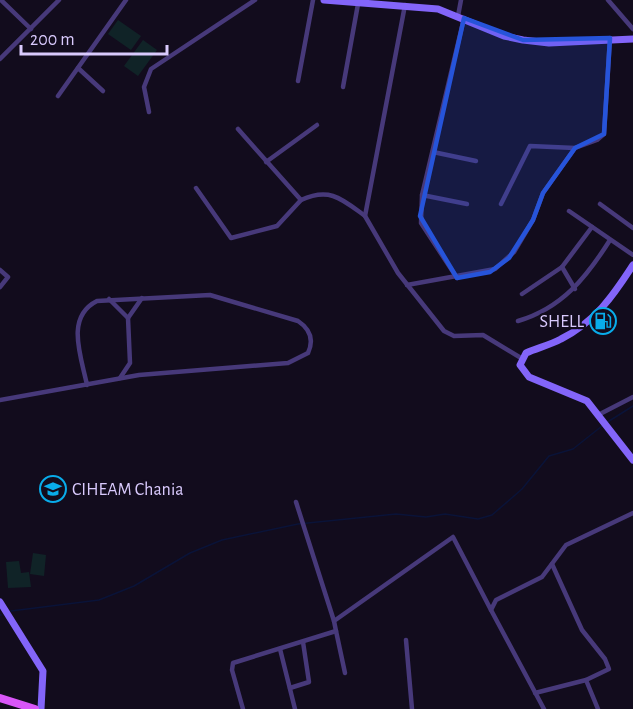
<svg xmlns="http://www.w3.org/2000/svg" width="633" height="709" font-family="'Alegreya Sans',sans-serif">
	<rect width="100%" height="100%" fill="#120c1d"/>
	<g fill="#102327">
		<path d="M118,20L141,36L131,50L108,34Z"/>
		<path d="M143,40L157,50L138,76L124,66Z"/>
		<path d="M33,553L46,555L44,576L30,574Z"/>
		<path d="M19,561L21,573L29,572L31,587L8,588L6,562Z"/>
	</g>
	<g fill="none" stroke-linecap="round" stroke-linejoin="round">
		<g stroke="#0a1338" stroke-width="1.5">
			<path d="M606,423L633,406"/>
			<path d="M11,611L99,600L134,586L190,553L222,540L298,524L396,514L426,517L445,514L478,519L492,515L522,489L549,456L573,449L602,426"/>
			<path d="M0,615H1"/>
		</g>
		<g stroke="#47397a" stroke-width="4.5">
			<path d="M1,0L31,29"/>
			<path d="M608,0L633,29"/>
			<path d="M405,5L365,216L398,273L444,331L454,336L483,335L521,358"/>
			<path d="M458,16L461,0"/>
			<path d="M0,59L59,0"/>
			<path d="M78,68L103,91"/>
			<path d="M298,81L313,0"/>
			<path d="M343,87L358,4"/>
			<path d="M58,96L126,0"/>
			<path d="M149,112L144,87L151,69L255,0"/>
			<path d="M238,129L301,200C330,187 342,199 365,216"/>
			<path d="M433,152L476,161"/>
			<path d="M266,162L317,125"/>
			<path d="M196,188L231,238L277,226L301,200"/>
			<path d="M422,195L467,204"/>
			<path d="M501,204L530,146L575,148"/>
			<path d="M600,204L633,228"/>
			<path d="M569,211L633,255"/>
			<path d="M562,267L575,289"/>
			<path d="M0,270L8,277L0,287"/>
			<path d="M457,278L421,223L422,195L464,18"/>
			<path d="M407,285L495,269L514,252L533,220L543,193L575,148L597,140L604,134L610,38"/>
			<path d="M522,294L562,267L592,227"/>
			<path d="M109,299L128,318L130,363L120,378"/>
			<path d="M128,318L142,298"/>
			<path d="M518,321C562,308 586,278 610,240"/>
			<path d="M0,400L139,375L288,363L308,353C314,340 310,329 298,321L210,295L97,301C65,317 81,356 87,385"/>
			<path d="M600,414L633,397"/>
			<path d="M296,502L334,621"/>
			<path d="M336,631L345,673"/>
			<path d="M406,640L412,709"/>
			<path d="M280,649L295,709"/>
			<path d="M586,680L598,709"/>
			<path d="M290,688L309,682L303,642"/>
			<path d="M535,693L586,680L609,669L605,659L582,630L552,564"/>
			<path d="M243,709L232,670L233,663L336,631L334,621L453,537L491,610"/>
			<path d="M544,709L491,610L496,600L542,577L566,545L633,513"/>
		</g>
		<g stroke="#8365f9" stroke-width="7">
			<path d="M324,0L438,9L504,36L523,40L549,43L633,39"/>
			<path d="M633,265C613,296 595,322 561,339C550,345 537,348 526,353L520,365L529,377L587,401L633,460"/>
			<path d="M0,602L43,671L41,709"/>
		</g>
		<path stroke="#d956f8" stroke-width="8" d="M0,698L35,709"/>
	</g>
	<path fill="#2654da" fill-opacity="0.2" stroke="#2654da" stroke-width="4.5" stroke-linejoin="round" d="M464,18L523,40L610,38L604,134L575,148L543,193L533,220L509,258L490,272L457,278L420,216Z"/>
	<defs>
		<symbol id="fuel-ring" viewBox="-11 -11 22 22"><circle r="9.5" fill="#120c1d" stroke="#09acea" stroke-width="1.5"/><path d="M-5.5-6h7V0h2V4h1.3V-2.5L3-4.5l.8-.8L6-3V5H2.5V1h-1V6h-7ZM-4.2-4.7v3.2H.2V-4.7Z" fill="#09acea"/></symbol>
		<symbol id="university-ring" viewBox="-11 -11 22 22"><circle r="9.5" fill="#120c1d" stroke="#09acea" stroke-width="1.5"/><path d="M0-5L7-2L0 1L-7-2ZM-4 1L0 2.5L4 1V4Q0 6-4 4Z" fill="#09acea"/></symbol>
	</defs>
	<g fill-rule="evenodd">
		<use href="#fuel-ring" x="588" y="306" width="30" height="30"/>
		<use href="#university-ring" x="38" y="474" width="30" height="30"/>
	</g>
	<g text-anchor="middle" stroke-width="4.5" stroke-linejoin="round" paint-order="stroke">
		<g font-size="18" fill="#d9cafd" stroke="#120c1d" text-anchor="end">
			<text x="584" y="327">SHELL</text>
			<text x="72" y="495" text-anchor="start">CIHEAM Chania</text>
		</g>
	</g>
	<path d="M21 45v9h146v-9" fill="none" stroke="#d9cafd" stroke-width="3"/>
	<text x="30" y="45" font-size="18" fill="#d9cafd" stroke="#120c1d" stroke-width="4.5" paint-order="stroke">200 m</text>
</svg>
